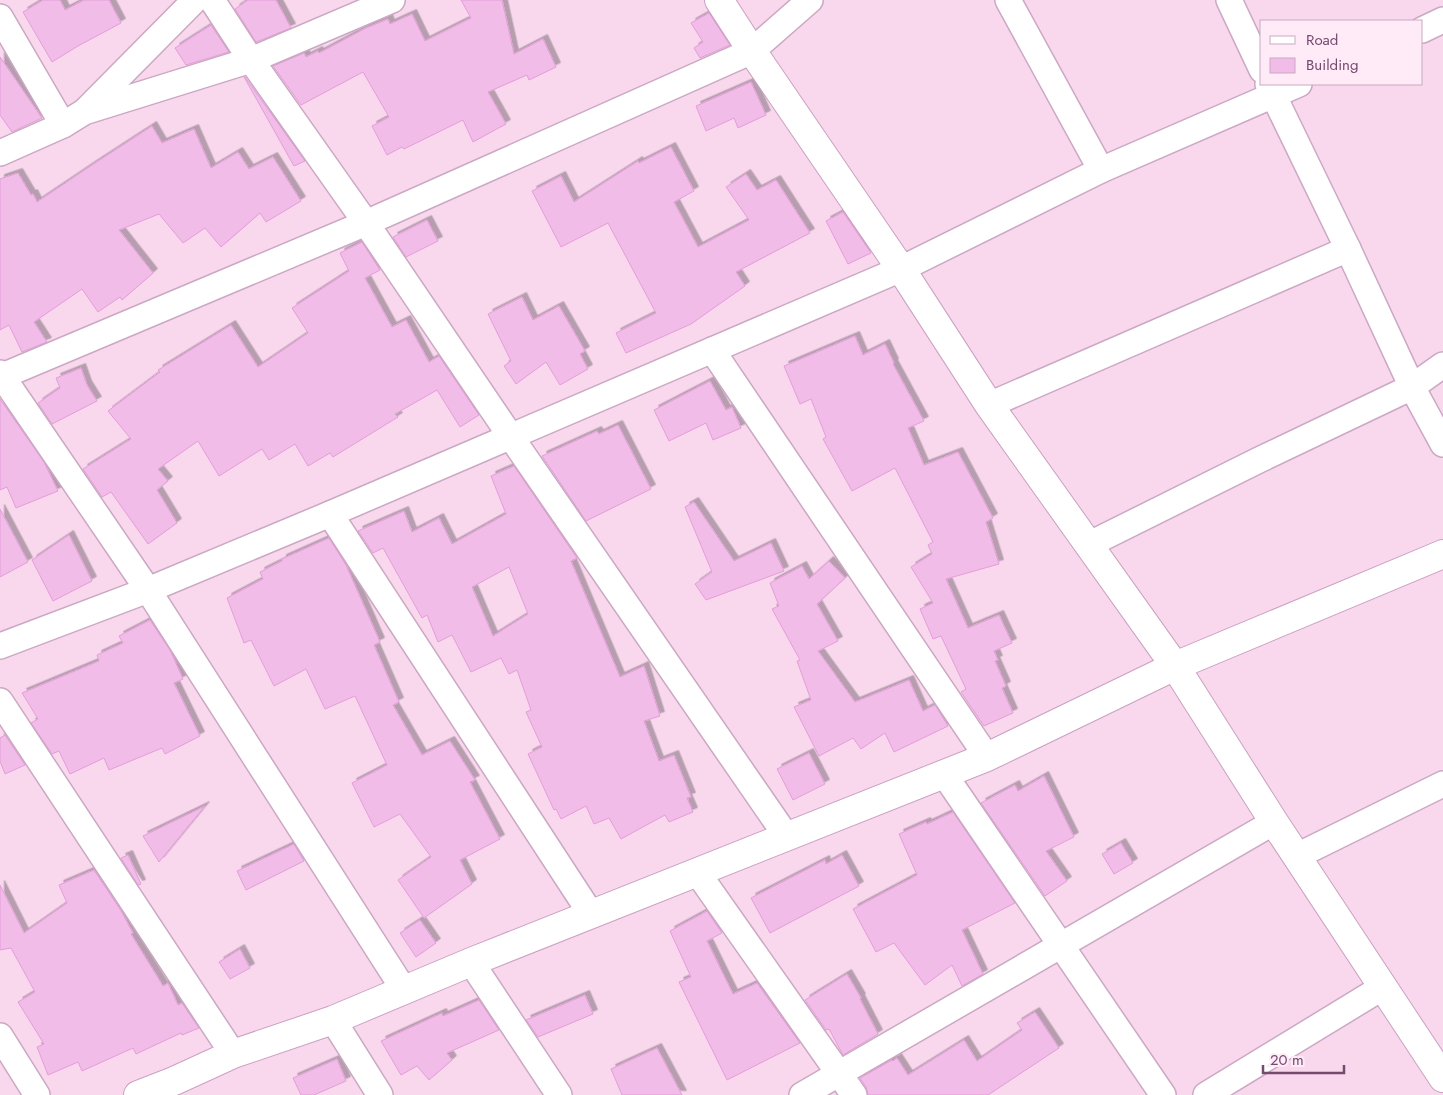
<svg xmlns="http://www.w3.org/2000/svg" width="1443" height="1095" font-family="Jost,sans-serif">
	<defs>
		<filter id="shadow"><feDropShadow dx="4.5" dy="-4.5" stdDeviation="0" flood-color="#0004"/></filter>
	</defs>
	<rect width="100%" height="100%" fill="#fce4f3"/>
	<path fill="#f9d8ee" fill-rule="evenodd" d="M0,0H1443V1095H0ZM1262,21H1422V84H1262Z"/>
	<g fill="#f1bce8" stroke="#e49cd9" fill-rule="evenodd" filter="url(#shadow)">
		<path d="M43,0H60L65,10L84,0H109L121,23L78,46L52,62L23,12Z"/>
		<path d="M248,0H276L291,28L256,42L235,9Z"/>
		<path d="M461,0H502L514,54L543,39L556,67L529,80L527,75L488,92L506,124L473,142L463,120L404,149L402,147L387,155L372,126L389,117L363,72L301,105L273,66L304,53L306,57L318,51L319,53L366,28L388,19L390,24L412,14L425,41L471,18Z"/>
		<path d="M709,13L730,45L700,58L694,48L703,42L691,23Z"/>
		<path d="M211,25L229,52L186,65L175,48Z"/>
		<path d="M0,57L42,118L12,132L0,115Z"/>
		<path d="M244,77H245L305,161L294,166Z"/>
		<path d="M751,82L766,115L738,128L734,118L706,131L696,106Z"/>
		<path d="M152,126L162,143L194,129L211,168L238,152L249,169L273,157L301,201L266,222L260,213L221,247L205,228L183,243L159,214L119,230L153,273L122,300L120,297L98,312L82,289L34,322L47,342L22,352L9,325L0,330V179L18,173L31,195L33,194L37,202L92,165Z"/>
		<path d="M671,147L694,191L674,202L698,247L749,220L726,187L746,174L757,190L776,180L810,233L736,272L745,286L691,324L626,353L616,333L656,313L608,223L561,247L532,191L561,176L574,202L638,161L639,163Z"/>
		<path d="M843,212L871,253L848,264L826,221Z"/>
		<path d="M427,220L438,241L406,257L393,237Z"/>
		<path d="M362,242L380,270L365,278L392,327L406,320L429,362L439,356L479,415L460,427L437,390L395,414L398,417L333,457L330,453L308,466L295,444L269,460L262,449L219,476L198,441L158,469L168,481L157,490L177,523L148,544L111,492L102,497L83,469L131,439L108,411L160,372L158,370L231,325L258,367L308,333L292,308L349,271L340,253Z"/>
		<path d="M522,297L533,320L559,306L585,351L580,354L588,369L560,385L546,362L516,384L504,366L511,361L488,314Z"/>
		<path d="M855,336L863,355L885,344L894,363L893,364L924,421L908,428L924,465L958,452L993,518L986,522L999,564L946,579L968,628L999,615L1012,643L994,651L998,660L995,661L1006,686L1002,688L1013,713L984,726L961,692L966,689L941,636L933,639L920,609L933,603L911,567L932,554L928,545L933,542L895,468L852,491L823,439L826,437L811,399L800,404L784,366Z"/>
		<path d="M81,368L87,385L97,401L52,424L38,403L60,388L56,378Z"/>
		<path d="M710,381L726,410L732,407L741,428L713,440L706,423L669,441L654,410Z"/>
		<path d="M0,399L44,462L58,491L16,508L7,487L0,490Z"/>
		<path d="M618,425L651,489L586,521L542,456L597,431L599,434Z"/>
		<path d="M514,466L577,558L571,561L620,677L644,666L660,716L644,721L659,761L674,755L691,797L687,798L693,812L669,822L665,815L621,839L609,818L594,824L586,806L561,819L556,809L554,810L528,754L542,747L526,712L531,710L517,670L509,674L501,658L471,672L452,635L438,642L427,615L422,618L383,548L373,553L358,531L404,511L412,532L439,518L452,544L506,514L491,476ZM509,567L528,614L493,636L472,587Z"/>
		<path d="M694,502L734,561L771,543L784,571L706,600L695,584L712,572L685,507Z"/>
		<path d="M0,509L28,562L0,577Z"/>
		<path d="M69,535L92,581L53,601L32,560Z"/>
		<path d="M329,538L346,565L380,642L374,645L399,702L393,705L422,755L450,741L475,780L470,782L500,839L460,860L472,884L424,918L398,880L431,857L400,814L374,827L352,783L387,765L355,696L325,709L306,669L274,686L251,640L244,643L227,598L263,579L260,572L282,561V559Z"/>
		<path d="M829,561L845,578L817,604L838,641L818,651L855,702L909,680L923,711L935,705L948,726L894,752L885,733L861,749L853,738L819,756L794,707L811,700L797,661L800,660L772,609L779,606L770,583L802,566L809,579Z"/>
		<path d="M150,620L170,650L183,679L174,683L200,736L165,754L162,748L109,770L104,758L70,774L59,751L52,754L31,723L38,719L22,693L99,661L97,655L123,643L119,636Z"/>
		<path d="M5,735L25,765L5,774L0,761V738Z"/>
		<path d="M809,753L825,784L793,800L777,769Z"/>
		<path d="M1044,776L1074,837L1046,851L1067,881L1045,896L981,803L1015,785L1018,791Z"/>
		<path d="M205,806L159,862L143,836Z"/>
		<path d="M953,812L1015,903L962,930L983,974L962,986L952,965L925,985L894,943L876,952L853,909L917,875L899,834L926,822L927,824Z"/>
		<path d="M1121,843L1133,863L1114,874L1102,854Z"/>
		<path d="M294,844L304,861L246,890L237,871Z"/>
		<path d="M128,855L141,884L138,885L121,858Z"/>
		<path d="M842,855L859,886L770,933L751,898L825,860L826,864Z"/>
		<path d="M94,870L120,909L133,933L131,934L163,986L168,983L178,1005L182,1003L199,1028L182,1035L181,1033L136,1054L133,1048L82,1071L78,1062L48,1075L37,1047L44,1044L18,1002L35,992L11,948L0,950V885L24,933L67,903L59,885Z"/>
		<path d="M707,911L722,933L707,941L733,994L757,983L800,1043L727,1080L679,982L691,977L670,931Z"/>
		<path d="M420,920L436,943L416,957L400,933Z"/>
		<path d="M240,949L250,968L230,979L219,962Z"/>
		<path d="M847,974L861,998L860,999L878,1034L843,1055L829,1029L826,1030L805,1000Z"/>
		<path d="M585,995L593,1014L538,1037L526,1020Z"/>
		<path d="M479,1000L499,1030L447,1053L452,1060L429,1080L417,1066L401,1075L381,1041L442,1013L443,1016Z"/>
		<path d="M1035,1012L1059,1048L988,1095H868L866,1087L860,1078L892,1060L893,1061L897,1058L908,1075L964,1040L977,1061L1022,1030L1017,1023Z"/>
		<path d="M657,1048L682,1095H622L611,1069Z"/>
		<path d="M337,1059L346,1081L314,1095H301L293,1078Z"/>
	</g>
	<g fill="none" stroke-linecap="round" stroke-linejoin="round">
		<defs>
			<g id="street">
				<path d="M212,0L251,60L366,223L511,437L787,837"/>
				<path d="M1008,0L1101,170"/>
				<path d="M1229,0L1262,70"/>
				<path d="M0,17L63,125"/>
				<path d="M1422,30L1443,20"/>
				<path d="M1268,84L1348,249L1412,387L1443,444"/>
				<path d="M86,110L195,0"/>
				<path d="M0,153L63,125L84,112L251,60L392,0"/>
				<path d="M712,350L987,757"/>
				<path d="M0,373L148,590L404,990"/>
				<path d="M0,377L366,223L752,51L810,0"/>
				<path d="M989,405L1348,249"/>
				<path d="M330,514L591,914"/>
				<path d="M1088,545L1259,460L1412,387L1443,365"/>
				<path d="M0,646L148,590L330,514L901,269L1101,170L1299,84"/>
				<path d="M0,701L233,1054"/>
				<path d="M944,774L1163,1095"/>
				<path d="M1297,856L1443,784"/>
				<path d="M697,872L854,1095"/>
				<path d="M471,962L559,1095"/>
				<path d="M333,1020L380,1095"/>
				<path d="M0,1036L37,1095"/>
				<path d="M802,1095L1274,822"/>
				<path d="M1206,1095L1383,987"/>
			</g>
			<g id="secondary">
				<path d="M719,0L752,51L901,269L989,405L1175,666L1274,822L1443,1078"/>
				<path d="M138,1095L174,1081L233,1054L333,1020L471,962L987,757L1175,666L1443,554"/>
			</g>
		</defs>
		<use href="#street" stroke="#cba8c3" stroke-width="28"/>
		<use href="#secondary" stroke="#caa1c1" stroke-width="30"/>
		<use href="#street" stroke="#fff" stroke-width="25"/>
		<use href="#secondary" stroke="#fff" stroke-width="28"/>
	</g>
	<rect x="1260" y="20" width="162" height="65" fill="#ffeaf7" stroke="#c7aac1"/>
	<rect x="1270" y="36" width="25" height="8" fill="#ffffff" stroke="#c7aac1"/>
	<text x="1306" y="45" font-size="15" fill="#744a6f">Road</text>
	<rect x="1270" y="58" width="25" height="15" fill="#f1bce8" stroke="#c7aac1"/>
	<text x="1306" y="70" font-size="15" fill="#744a6f">Building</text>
	<path d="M1263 1065v8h81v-8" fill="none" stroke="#744a6f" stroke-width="2.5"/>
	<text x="1270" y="1065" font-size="15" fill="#744a6f" stroke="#ffeaf7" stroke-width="4" paint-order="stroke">20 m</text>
</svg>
